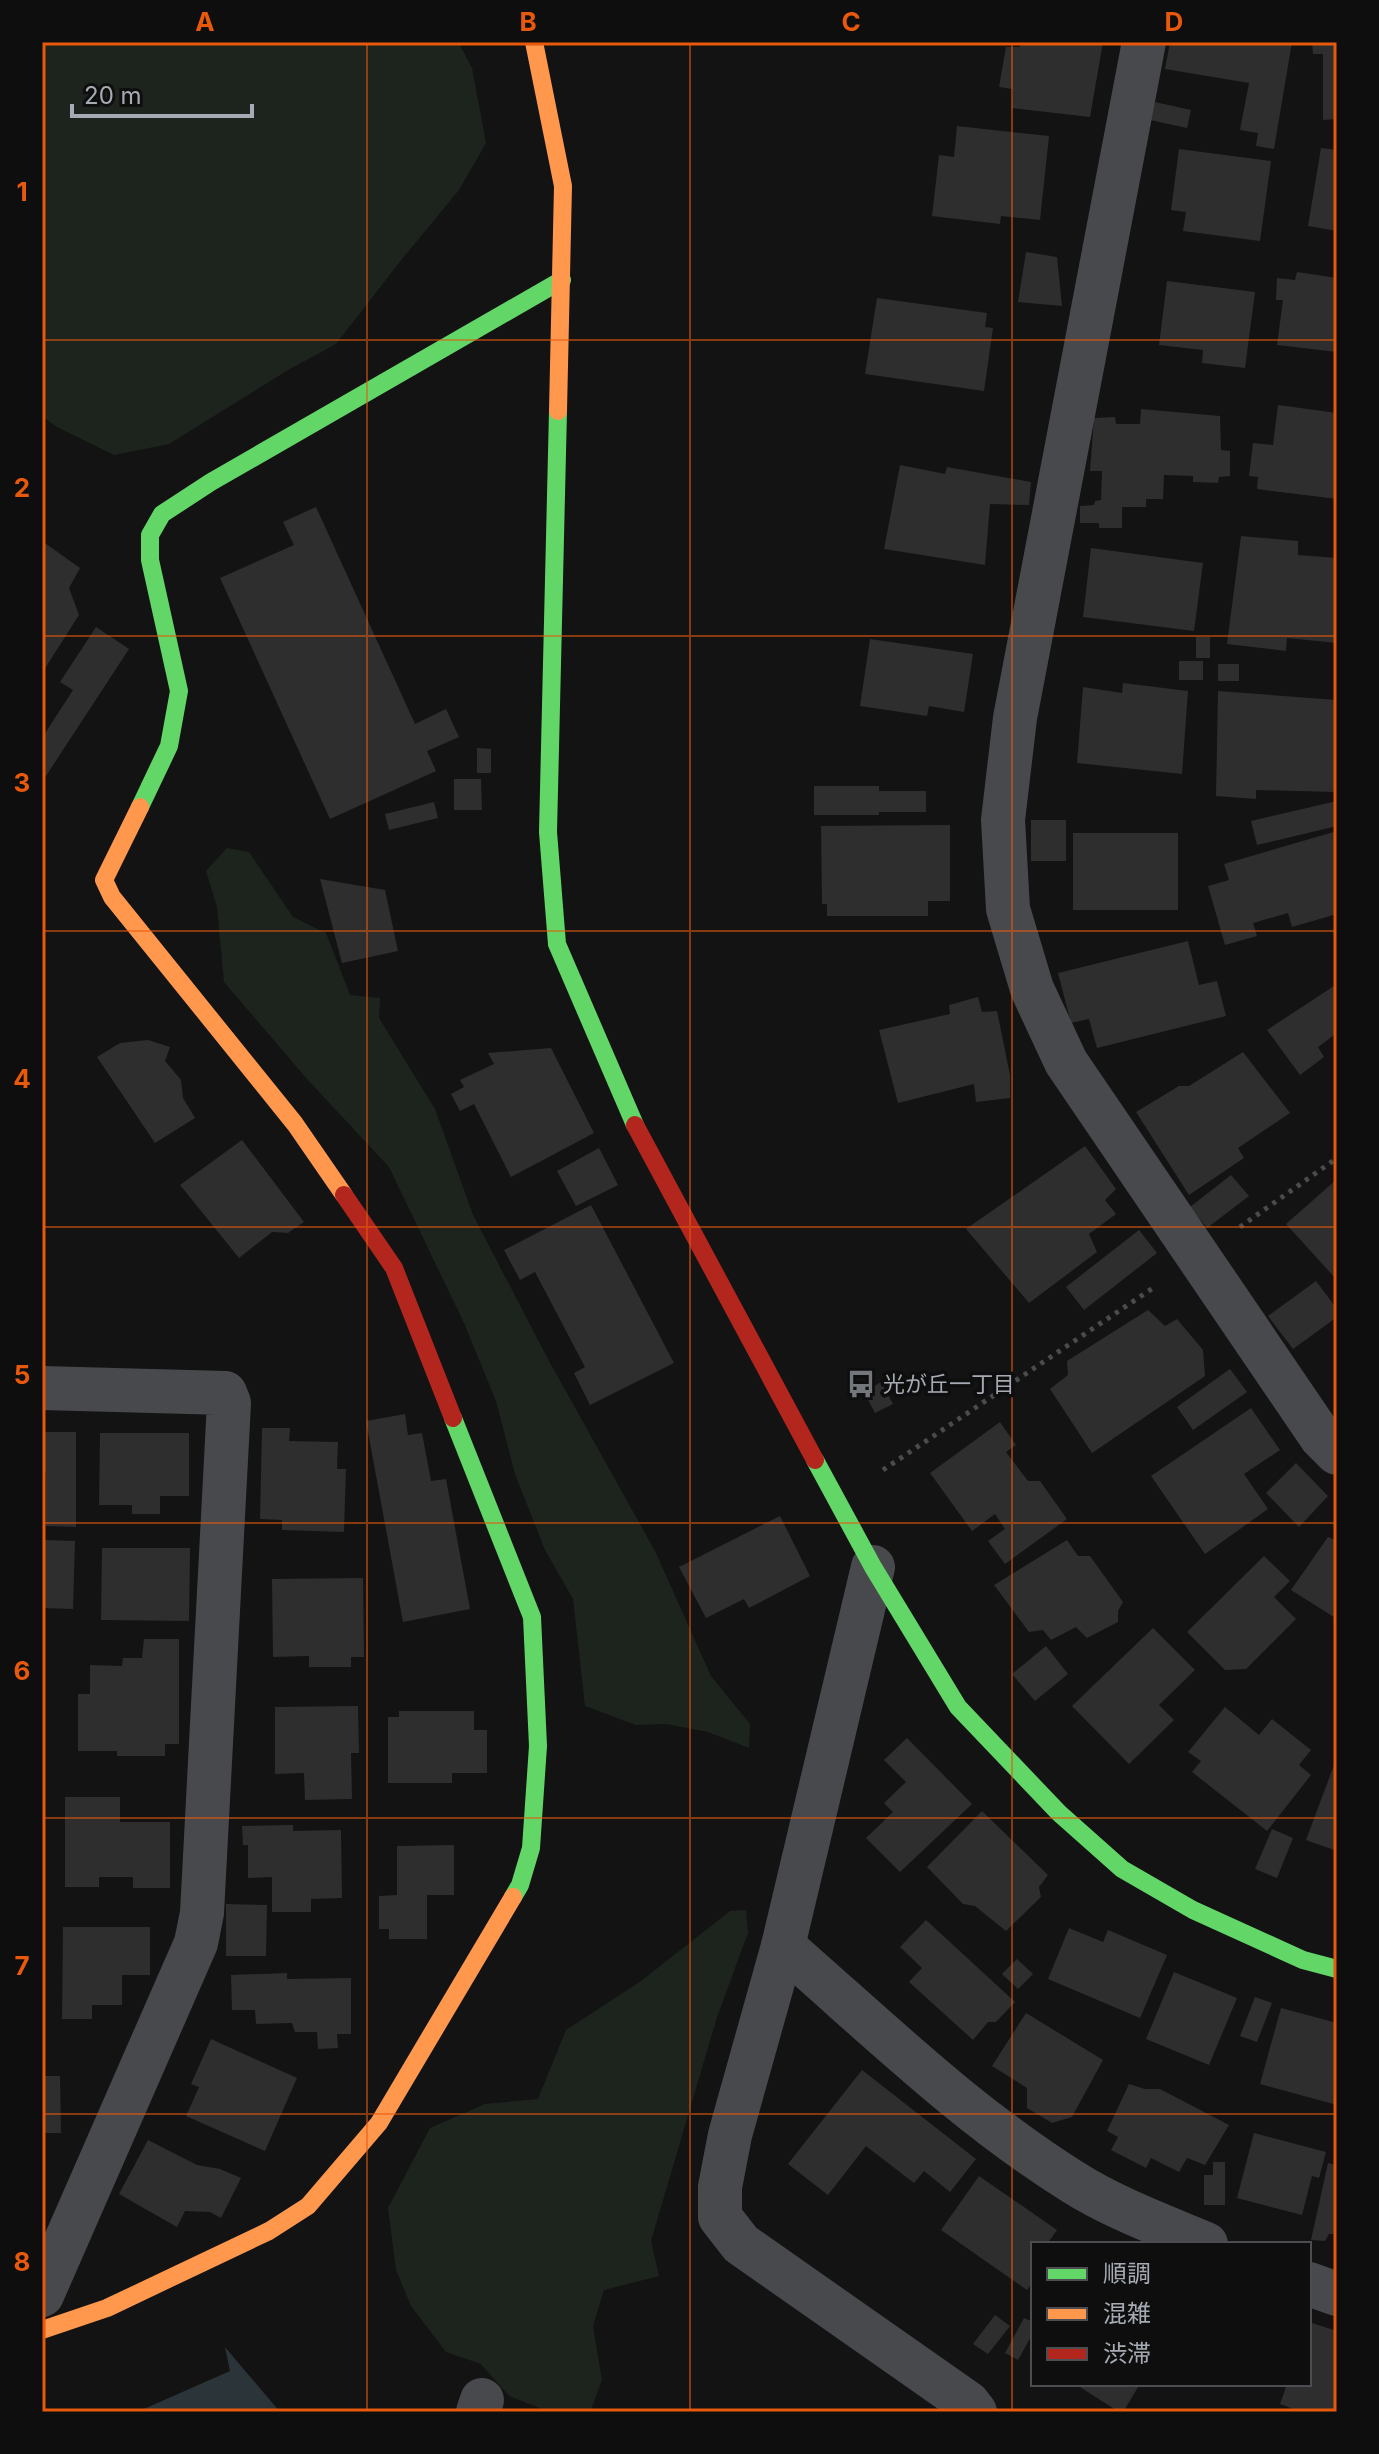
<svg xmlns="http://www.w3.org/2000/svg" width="1379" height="2454" font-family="Inter,'Noto Sans JP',sans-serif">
	<rect width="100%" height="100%" fill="#131314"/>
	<g fill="#1d241e">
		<path d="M42,42H458L472,68L486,143L459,190L402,259L336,344L288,370L169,444L114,455L57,427L42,416Z"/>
		<path d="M227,848L249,852L293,917L326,933L350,995L380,998L379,1018L435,1109L473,1215L549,1361L655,1551L711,1676L750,1724L749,1748L708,1732L666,1724L636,1725L585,1706L573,1599L545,1550L515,1474L496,1401L464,1323L389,1167L307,1079L224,982L217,907L206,871Z"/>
		<path d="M746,1910L748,1933L717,2017L651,2241L659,2276L604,2290L593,2326L602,2380L590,2412L545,2410L509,2396L481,2364L446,2352L411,2306L396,2270L388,2208L430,2128L485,2104L538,2099L566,2030L641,1981L730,1911Z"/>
	</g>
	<path fill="#2b3438" d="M225,2347L280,2412H137L230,2371Z"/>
	<g fill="#2e2e2f">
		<path d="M1021,42H1103L1090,117L1012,108L1013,89L999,87L1006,47H1020Z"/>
		<path d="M1170,42H1292L1274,149L1256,146L1258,133L1240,130L1249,83L1165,69Z"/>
		<path d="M1312,42H1337V119L1323,120V54H1313Z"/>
		<path d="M1155,102L1191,110L1187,128L1150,120Z"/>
		<path d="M957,126L1049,136L1040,220L1001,216L1000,224L932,216L939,155L954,157Z"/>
		<path d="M1321,148L1337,150V231L1308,226Z"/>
		<path d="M1179,149L1271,161L1260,241L1183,231L1186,212L1171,210Z"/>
		<path d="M1026,252L1057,257L1062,306L1018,302Z"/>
		<path d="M1297,272L1337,278V352L1277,345L1283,300H1276L1277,278L1295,280Z"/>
		<path d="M1167,281L1255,292L1245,368L1202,363L1203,350L1159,345Z"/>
		<path d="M877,298L987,313L985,327L993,328L984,391L865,374Z"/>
		<path d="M1278,405L1337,413V499L1257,489L1258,477L1249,476L1253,443L1273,445Z"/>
		<path d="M1141,409L1220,416L1221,450L1230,451V476L1219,477L1218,483L1193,482V476L1164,475L1163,499H1146V507H1122V528H1099V523H1080V506L1094,505L1095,501L1101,500L1102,471H1090L1094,418L1115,417L1116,424H1140Z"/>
		<path d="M900,465L945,474L947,467L1031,482L1029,505L990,504L985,565L884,549Z"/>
		<path d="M316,507L415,724L446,709L459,737L427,751L436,771L330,819L220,578L294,545L283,522Z"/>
		<path d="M1241,536L1298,541V555L1337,558V643L1287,638L1286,651L1227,644Z"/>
		<path d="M42,541L80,568L69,588L79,615L42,673Z"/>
		<path d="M1091,548L1203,563L1194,631L1083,617Z"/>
		<path d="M96,627L129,649L42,782V738L73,690L60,682Z"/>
		<rect x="1196" y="637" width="14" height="21"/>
		<path d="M870,639L973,654L964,712L929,706L927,716L860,706Z"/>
		<rect x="1179" y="661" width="24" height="19"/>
		<rect x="1218" y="664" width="21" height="17"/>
		<path d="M1123,683L1188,691L1182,774L1077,763L1083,687L1122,693Z"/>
		<path d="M1218,691L1337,700L1334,792L1256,790V799L1216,796Z"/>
		<path d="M477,748L491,749V773H477Z"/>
		<path d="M454,779H481L482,810H454Z"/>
		<path d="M814,786H879V791H926V812H879V815H814Z"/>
		<path d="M1337,801V826L1257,845L1251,821Z"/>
		<path d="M434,802L438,818L389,830L385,814Z"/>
		<rect x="1031" y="820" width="35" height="41"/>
		<path d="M950,825V901H928V916H827V904H822L821,826Z"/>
		<path d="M1337,831V914L1292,927L1288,913L1253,923L1257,936L1225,945L1208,886L1229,880L1224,864Z"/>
		<rect x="1073" y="833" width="105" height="77"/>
		<path d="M320,879L385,890L398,951L342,963Z"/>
		<path d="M1188,941L1199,985L1217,981L1226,1016L1097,1048L1089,1019L1071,1023L1058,973Z"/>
		<path d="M1337,984V1033L1318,1047L1324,1057L1300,1075L1267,1030Z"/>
		<path d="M978,997L982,1012L997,1011L1010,1075V1098L976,1102L974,1084L898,1103L879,1030L950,1014L949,1005Z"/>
		<path d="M148,1040L170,1047L165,1061L181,1080L183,1098L195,1118L155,1143L97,1057L120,1043Z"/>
		<path d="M551,1048L594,1133L511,1177L474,1104L460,1111L451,1094L464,1087L460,1080L494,1064L488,1053Z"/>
		<path d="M1243,1052L1290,1113L1238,1148L1244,1158L1189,1195L1136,1112L1179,1086H1189Z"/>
		<path d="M242,1140L304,1222L288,1233L272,1232L239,1258L180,1185Z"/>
		<path d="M1085,1146L1116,1189L1105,1200L1116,1214L1089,1234L1097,1252L1029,1303L966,1229Z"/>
		<path d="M599,1148L618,1185L576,1206L557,1171Z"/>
		<path d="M1231,1175L1249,1196L1207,1228L1190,1207Z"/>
		<path d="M1337,1179V1280L1286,1224Z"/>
		<path d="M591,1205L674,1363L590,1405L574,1373L585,1367L535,1272L520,1280L504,1250Z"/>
		<path d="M1139,1230L1157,1253L1084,1310L1066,1287Z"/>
		<path d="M1316,1281L1337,1309V1317L1293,1349L1268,1316Z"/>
		<path d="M1148,1310L1165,1326L1177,1319L1203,1350L1205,1376L1092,1453L1050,1389L1068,1375L1067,1361Z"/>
		<path d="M1230,1369L1247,1392L1193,1430L1177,1407Z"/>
		<path d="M881,1382L893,1404L875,1413L864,1392Z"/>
		<path d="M1251,1408L1280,1450L1244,1474L1268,1509L1205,1554L1151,1476Z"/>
		<path d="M405,1414L408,1435L422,1433L431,1481L446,1479L470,1609L403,1622L366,1421Z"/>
		<path d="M1000,1422L1016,1445L1006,1452L1028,1481H1040L1067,1519L1005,1564L988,1541L1005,1529L995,1514L972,1531L930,1473Z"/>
		<path d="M262,1428H290L289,1441L338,1442L337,1469H346L344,1532L282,1530V1520L260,1519Z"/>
		<path d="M42,1432H76V1527L46,1526V1473H42Z"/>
		<path d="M100,1433H189V1496H160V1514H132V1505H99Z"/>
		<path d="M1296,1463L1328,1496L1299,1527L1266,1493Z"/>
		<path d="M780,1516L810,1576L749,1608L744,1599L706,1618L679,1567Z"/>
		<path d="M1328,1537L1337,1541V1619L1291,1590Z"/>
		<path d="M42,1540L75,1541L73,1609L42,1608Z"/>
		<path d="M1067,1540L1078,1556H1090L1123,1602L1118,1611V1622L1087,1638L1076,1627L1051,1640L1043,1630L1029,1632L994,1585Z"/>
		<path d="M102,1548H190L189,1621L101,1620Z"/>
		<path d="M1264,1556L1290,1581L1274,1597L1296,1619L1246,1669L1225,1670L1187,1632Z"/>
		<path d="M363,1578L364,1657H351V1667H309V1656L273,1657L272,1579Z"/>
		<path d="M1153,1628L1195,1670L1159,1705L1174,1720L1129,1764L1072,1706Z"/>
		<path d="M144,1639H179V1744H165V1756H117V1751H78V1694H90V1665L122,1666L123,1658H142Z"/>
		<path d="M1046,1646L1068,1674L1035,1701L1012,1674Z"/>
		<path d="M358,1706L359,1753H351L352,1799L305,1800L304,1773L275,1774V1707Z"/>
		<path d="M1225,1707L1259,1735L1272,1719L1311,1750L1299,1765L1311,1775L1267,1831L1192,1772L1201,1761L1188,1752Z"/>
		<path d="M399,1711H474V1730H487V1773H452V1783H388V1717H399Z"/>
		<path d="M907,1738L972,1804L900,1872L866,1838L893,1812L884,1803L906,1782L884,1760Z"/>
		<path d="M1337,1757V1851L1306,1840Z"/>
		<path d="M65,1797H120V1822H170V1888H133V1877H99V1887H65Z"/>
		<path d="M982,1811L1048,1875L1039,1887L1041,1897L1006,1931L975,1906L963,1904L927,1867Z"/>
		<path d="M293,1825V1831L341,1830L342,1898L311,1899V1912H272V1877L248,1878V1845H243L242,1826Z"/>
		<path d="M1272,1829L1293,1838L1277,1878L1255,1869Z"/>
		<path d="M454,1845V1895H427V1939H389V1929H379V1896L397,1895V1846Z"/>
		<path d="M226,1904L267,1905L266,1956H226Z"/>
		<path d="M926,1920L1015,2002L996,2022H988L973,2040L909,1982L922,1968L900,1947Z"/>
		<path d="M63,1927H150V1975H122V2005H92V2019H62Z"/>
		<path d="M1069,1928L1103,1942L1108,1930L1167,1955L1140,2018L1048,1979Z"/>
		<path d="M1017,1959L1033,1974L1018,1989L1002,1974Z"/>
		<path d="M1174,1972L1237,1998L1209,2065L1146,2039Z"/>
		<path d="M287,1973V1979L351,1978V2034H337L338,2048L318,2049L317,2032H295L292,2023L256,2024L255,2010H232L231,1975Z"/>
		<path d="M1255,1997L1272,2003L1257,2042L1240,2036Z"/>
		<path d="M1281,2008L1337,2023V2105L1260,2084Z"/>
		<path d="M1026,2013L1103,2060L1072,2117L1052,2123L1027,2108V2088L992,2066Z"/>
		<path d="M211,2039L297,2078L265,2151L186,2116L199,2087L191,2084Z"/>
		<path d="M862,2070L976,2159L950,2192L924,2171L914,2183L866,2146L828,2195L788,2164Z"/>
		<path d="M42,2076H60L61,2133H42Z"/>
		<path d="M1129,2084L1145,2089H1160L1229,2125L1205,2165L1187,2158L1179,2172L1151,2158L1146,2168L1111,2150L1118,2137L1107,2131Z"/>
		<path d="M1254,2133L1326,2152L1319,2178L1312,2176L1302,2215L1237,2198Z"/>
		<path d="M148,2140L197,2165L220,2169L241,2178L221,2218L210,2212L185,2211L177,2227L119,2194Z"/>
		<path d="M1213,2162H1225V2205H1204V2175H1213Z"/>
		<path d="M1328,2163L1337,2165V2234H1329L1325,2241L1311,2240Z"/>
		<path d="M979,2176L1057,2230L1047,2244H1033V2281L1027,2290L941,2230Z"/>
		<path d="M995,2315L1010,2326L988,2354L973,2344Z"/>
		<path d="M1024,2318L1033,2322V2333L1018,2360L1005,2353Z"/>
		<path d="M1309,2322L1337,2331V2412H1301L1280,2404L1287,2384H1309Z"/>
		<path d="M1082,2384H1140L1123,2412H1119L1080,2387Z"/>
	</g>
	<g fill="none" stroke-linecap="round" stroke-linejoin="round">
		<g stroke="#494b4d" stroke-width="5" stroke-dasharray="4 6" stroke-linecap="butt">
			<path d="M1240,1227L1337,1158"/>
			<path d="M883,1470L1153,1288"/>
		</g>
		<g stroke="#48494c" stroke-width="44">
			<path d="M1144,42L1015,718L1003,820L1008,909L1032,989L1066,1062L1321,1437L1337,1453"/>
			<path d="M42,1388L225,1393L229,1403L202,1913L196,1943L42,2295"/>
			<path d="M873,1567L783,1946L730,2135L720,2187V2217L741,2244L968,2403L975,2412"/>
			<path d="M783,1946C876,2027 967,2116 1073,2182C1112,2207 1163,2226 1206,2244"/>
			<path d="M1309,2284L1337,2294"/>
			<path d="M478,2412L482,2400"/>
		</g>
		<g stroke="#63d668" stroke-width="18">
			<path d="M558,411L548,832L557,944L635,1125"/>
			<path d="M140,807L169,746L179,691L150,560V535L162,514L211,482L562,280"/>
			<path d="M453,1418L532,1617L538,1746L531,1848L520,1885L513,1897"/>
			<path d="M815,1460L873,1567L958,1707L1059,1813L1122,1869L1193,1910L1303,1960L1337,1969"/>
		</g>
		<g stroke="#ff974d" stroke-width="18">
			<path d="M534,42L563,186L558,411"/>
			<path d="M140,807L104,880L112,897L295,1124L344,1195"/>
			<path d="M42,2330L107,2308L269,2231L308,2206L379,2123L513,1897"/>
		</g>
		<g stroke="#b3261e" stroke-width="18">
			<path d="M635,1125L815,1460"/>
			<path d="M344,1195L394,1268L453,1418"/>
		</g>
	</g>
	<path fill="none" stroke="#e8590c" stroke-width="2" stroke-opacity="0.55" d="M367,42V2412M690,42V2412M1012,42V2412M42,340H1337M42,636H1337M42,931H1337M42,1227H1337M42,1523H1337M42,1818H1337M42,2114H1337"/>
	<defs>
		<symbol id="bus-bare" viewBox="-9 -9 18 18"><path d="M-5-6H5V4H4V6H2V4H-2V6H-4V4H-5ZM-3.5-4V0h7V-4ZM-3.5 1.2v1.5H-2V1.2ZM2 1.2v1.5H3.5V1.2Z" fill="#73767b" stroke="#0e0e0f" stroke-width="2.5" paint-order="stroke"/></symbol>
	</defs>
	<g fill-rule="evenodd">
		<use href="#bus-bare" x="841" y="1364" width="40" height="40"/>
	</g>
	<g text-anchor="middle" stroke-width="7" stroke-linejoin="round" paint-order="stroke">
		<g font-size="22" fill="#a6abb3" stroke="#0e0e0f" text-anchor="start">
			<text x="883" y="1392">光が丘一丁目</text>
		</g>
	</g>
	<rect width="1379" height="2454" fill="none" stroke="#0e0e0f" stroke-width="88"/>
	<rect x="1031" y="2242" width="280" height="144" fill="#0e0e0f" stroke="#4b4d51" stroke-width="2"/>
	<rect x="1047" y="2268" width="40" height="12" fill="#63d668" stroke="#4b4d51" stroke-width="2"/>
	<text x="1103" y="2282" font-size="24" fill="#a6abb3">順調</text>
	<rect x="1047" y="2308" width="40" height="12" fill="#ff974d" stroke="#4b4d51" stroke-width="2"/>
	<text x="1103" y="2322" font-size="24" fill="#a6abb3">混雑</text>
	<rect x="1047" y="2348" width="40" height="12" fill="#b3261e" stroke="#4b4d51" stroke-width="2"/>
	<text x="1103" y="2362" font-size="24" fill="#a6abb3">渋滞</text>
	<path d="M72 104v12h180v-12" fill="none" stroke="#a6abb3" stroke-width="4"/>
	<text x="84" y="104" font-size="24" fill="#a6abb3" stroke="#0e0e0f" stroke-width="6" paint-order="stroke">20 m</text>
	<rect x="44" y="44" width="1291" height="2366" fill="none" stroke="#e8590c" stroke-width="3"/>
	<g font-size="26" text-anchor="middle" font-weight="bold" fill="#e8590c">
		<text x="205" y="31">A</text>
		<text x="528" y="31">B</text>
		<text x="851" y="31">C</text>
		<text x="1174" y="31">D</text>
		<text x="22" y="201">1</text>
		<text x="22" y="497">2</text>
		<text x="22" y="792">3</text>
		<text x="22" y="1088">4</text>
		<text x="22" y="1384">5</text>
		<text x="22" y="1680">6</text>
		<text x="22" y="1975">7</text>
		<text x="22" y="2271">8</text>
	</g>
</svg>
